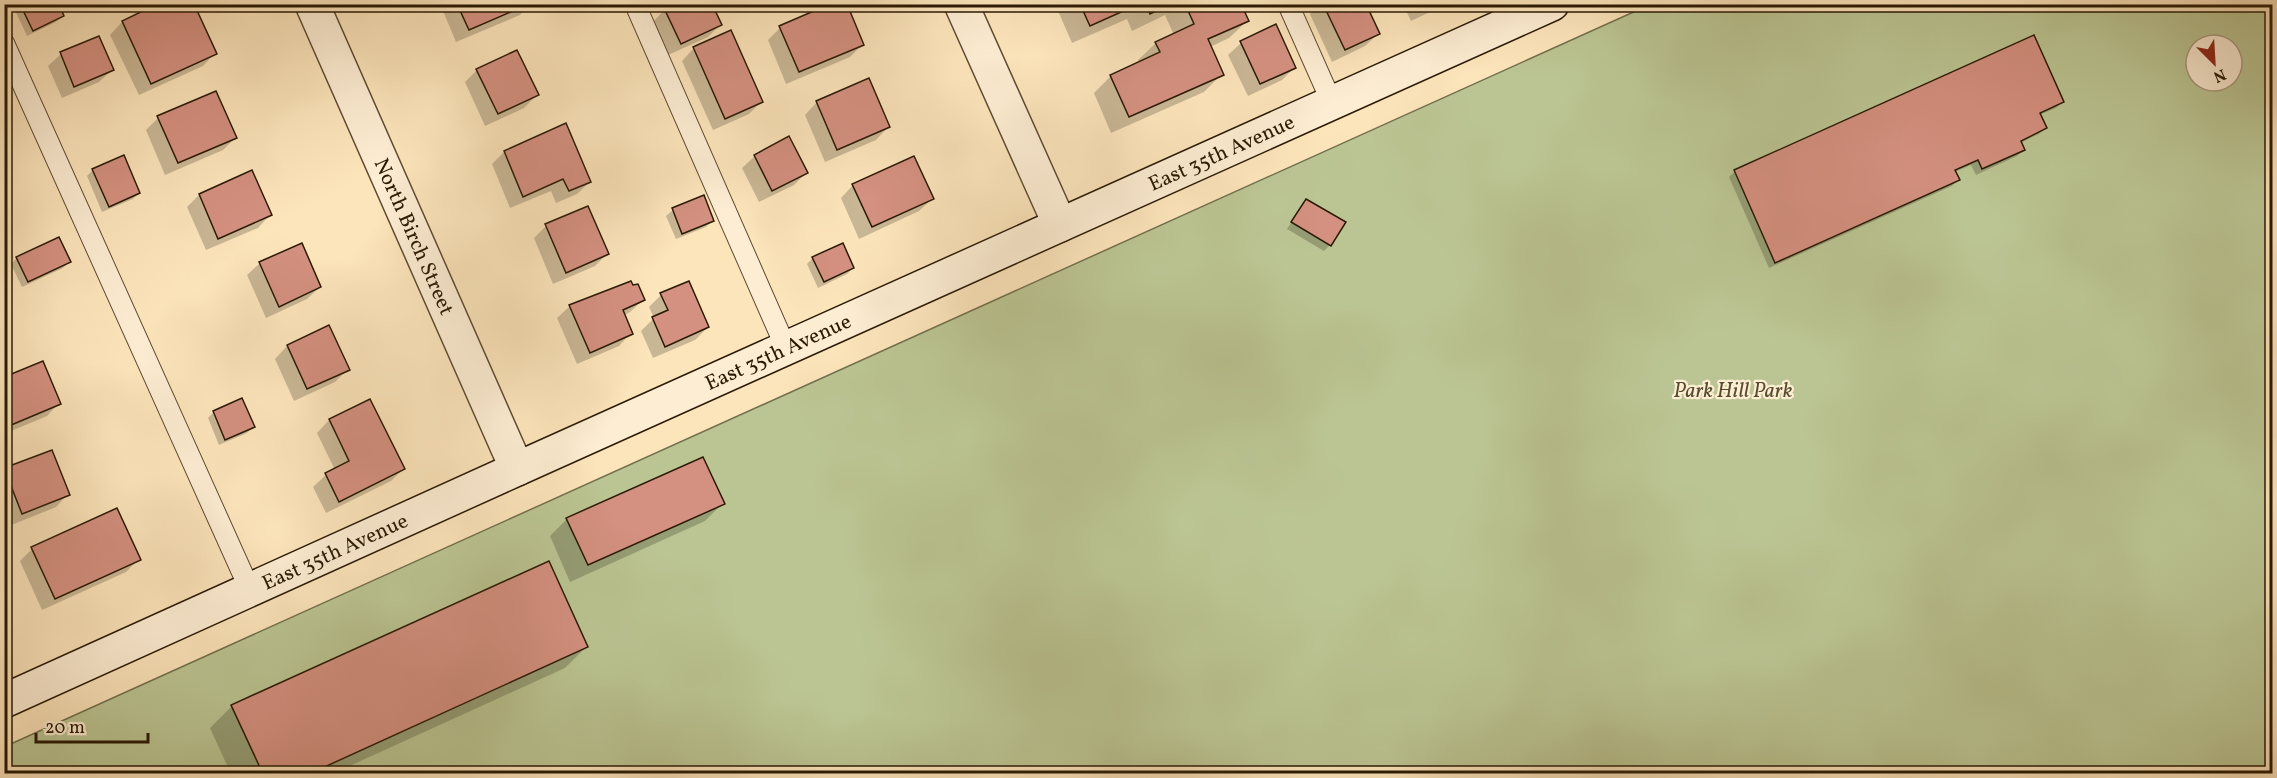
<svg xmlns="http://www.w3.org/2000/svg" width="2277" height="778" font-family="Vollkorn,serif">
	<rect width="100%" height="100%" fill="#fce4bb"/>
	<filter id="stains"><feTurbulence type="fractalNoise" baseFrequency=".00333" numOctaves="4"/><feColorMatrix values="0 0 0 0 .2 0 0 0 0 .09 0 0 0 0 .02 0 0 0 .5 -.17"/></filter>
	<radialGradient id="worn" r=".72"><stop offset=".6" stop-color="#630" stop-opacity="0"/><stop offset="1" stop-color="#630" stop-opacity=".3"/></radialGradient>
	<path fill="#bbc593" stroke="#72704c" stroke-width="1.5" fill-rule="evenodd" d="M1649,5H2272V773L5,774L4,747ZM2196,45H2232V81H2196Z"/>
	<g fill="#0003">
		<path d="M12,4H57L62,16L56,22L27,36Z"/>
		<path d="M110,4H127L113,11Z"/>
		<path d="M160,4L215,53L203,66L139,95L110,35L122,22Z"/>
		<path d="M440,4H530L520,15L456,42Z"/>
		<path d="M1055,4H1240L1247,21L1229,38L1210,47L1222,74L1204,92L1111,133L1094,93L1111,76L1139,63L1138,60L1156,43L1174,35L1165,15L1132,31L1127,19L1072,43Z"/>
		<path d="M1319,4H1364L1378,34L1365,46L1332,62L1310,14Z"/>
		<path d="M1403,4H1447L1411,21Z"/>
		<path d="M665,9L720,25L708,37L668,55L653,22Z"/>
		<path d="M780,28L863,44L850,57L786,84L768,40Z"/>
		<path d="M98,38L112,70L99,82L62,98L48,66L61,54Z"/>
		<path d="M1241,43L1295,67L1282,80L1248,96L1228,55Z"/>
		<path d="M694,48L761,102L749,114L713,130L682,61Z"/>
		<path d="M477,70L537,95L524,108L485,126L465,82Z"/>
		<path d="M817,102L888,127L876,140L825,162L805,115Z"/>
		<path d="M2062,102L2056,108L2039,115L2045,128L2039,134L2020,143L2023,150L2017,156L1976,175L1971,165L1955,172L1958,180L1952,186L1769,268L1729,177L1735,171Z"/>
		<path d="M158,118L235,138L223,150L165,175L146,130Z"/>
		<path d="M504,152L590,182L577,194L556,203L551,191L510,208L492,164Z"/>
		<path d="M755,156L806,173L794,185L759,202L742,168Z"/>
		<path d="M93,170L139,193L133,199L102,212L87,176Z"/>
		<path d="M853,185L932,199L919,211L859,239L841,198Z"/>
		<path d="M199,195L270,215L258,228L206,250L187,207Z"/>
		<path d="M703,197L712,221L706,227L676,239L666,216L673,210Z"/>
		<path d="M1306,200L1330,245L1324,251L1287,229Z"/>
		<path d="M546,226L607,254L595,266L553,284L534,238Z"/>
		<path d="M17,258L69,262L63,268L22,287L11,264Z"/>
		<path d="M813,258L853,268L847,274L818,288L807,264Z"/>
		<path d="M260,263L320,287L307,299L266,318L247,275Z"/>
		<path d="M661,295L708,327L695,340L653,358L641,331L654,318L649,307Z"/>
		<path d="M643,300L630,312L623,316L631,333L619,346L577,364L557,318L570,306Z"/>
		<path d="M328,327L348,369L335,382L294,401L275,359L287,346Z"/>
		<path d="M4,379L59,403L47,416L4,434Z"/>
		<path d="M369,401L403,469L391,481L326,513L313,487L326,475L335,470L317,433L329,420Z"/>
		<path d="M214,412L253,427L247,433L219,445L208,418Z"/>
		<path d="M51,452L68,494L56,507L9,526L4,514V470Z"/>
		<path d="M723,503L705,521L570,582L550,536L567,519Z"/>
		<path d="M32,549L139,559L126,572L42,610L20,561Z"/>
		<path d="M586,647L565,668L332,774H231L210,728L232,706Z"/>
	</g>
	<g fill="#d49080" stroke="#2a1a04" stroke-width="1.5">
		<path d="M20,4H59L64,16L33,31Z"/>
		<path d="M157,4H194L217,54L151,84L122,21Z"/>
		<path d="M457,4H529L469,30Z"/>
		<path d="M672,4H712L722,25L681,44L664,8Z"/>
		<path d="M830,4H847L864,45L799,72L779,26Z"/>
		<path d="M1080,4H1139L1090,26Z"/>
		<path d="M1146,4H1170L1150,14Z"/>
		<path d="M1185,4H1241L1249,21L1208,39L1224,75L1129,117L1110,75L1160,52L1155,42L1194,24Z"/>
		<path d="M1323,4H1366L1380,34L1345,50Z"/>
		<path d="M1421,4H1435L1423,10Z"/>
		<path d="M1276,24L1296,68L1260,84L1240,41Z"/>
		<path d="M731,30L763,102L725,119L693,47Z"/>
		<path d="M2034,35L2064,102L2040,113L2047,128L2021,141L2025,150L1982,169L1978,160L1955,170L1960,180L1775,263L1734,170Z"/>
		<path d="M99,36L114,70L74,87L60,52Z"/>
		<path d="M517,50L539,95L498,114L476,69Z"/>
		<path d="M869,78L890,127L837,150L816,101Z"/>
		<path d="M216,91L237,138L178,163L157,116Z"/>
		<path d="M566,123L591,182L569,191L563,179L523,197L504,151Z"/>
		<path d="M789,136L808,173L772,191L754,155Z"/>
		<path d="M124,155L140,193L109,207L92,169Z"/>
		<path d="M914,156L934,199L872,227L852,184Z"/>
		<path d="M252,170L272,215L218,239L199,194Z"/>
		<path d="M704,195L714,221L682,234L672,208Z"/>
		<path d="M1306,199L1346,222L1331,246L1291,222Z"/>
		<path d="M588,206L609,254L566,273L545,224Z"/>
		<path d="M59,237L71,262L28,282L16,257Z"/>
		<path d="M302,243L321,287L279,307L259,262Z"/>
		<path d="M843,243L854,268L824,282L812,257Z"/>
		<path d="M631,281L633,285L638,284L645,300L623,310L633,334L590,353L569,305Z"/>
		<path d="M689,281L709,327L665,347L652,317L668,310L660,293Z"/>
		<path d="M329,325L350,370L307,389L287,345Z"/>
		<path d="M43,361L61,404L4,428V377Z"/>
		<path d="M242,398L255,427L225,440L213,411Z"/>
		<path d="M370,399L405,469L339,502L325,473L349,461L329,419Z"/>
		<path d="M52,450L70,495L22,514L4,468Z"/>
		<path d="M703,457L725,504L588,565L566,518Z"/>
		<path d="M117,508L141,560L55,599L31,547Z"/>
		<path d="M549,561L588,647L309,774H263L231,705Z"/>
	</g>
	<g fill="none" stroke-linecap="round" stroke-linejoin="round">
		<defs>
			<g id="lane">
				<path d="M635,4L786,348"/>
				<path d="M1288,4L1332,103"/>
				<path d="M4,43L250,590"/>
			</g>
			<g id="street">
				<path id="s1" d="M312,4L517,469"/>
				<path d="M961,4L1060,225"/>
			</g>
			<g id="secondary">
				<path id="s2" d="M4,701L517,469L1552,4"/>
			</g>
		</defs>
		<use href="#lane" stroke="#5e4c32" stroke-width="22"/>
		<use href="#street" stroke="#5e4c32" stroke-width="36"/>
		<use href="#secondary" stroke="#2a1a04" stroke-width="36"/>
		<use href="#lane" stroke="#fdedd3" stroke-width="20"/>
		<use href="#street" stroke="#fdedd3" stroke-width="33"/>
		<use href="#secondary" stroke="#fdedd3" stroke-width="33"/>
	</g>
	<g text-anchor="middle" stroke-width="4.5" stroke-linejoin="round" paint-order="stroke">
		<g font-size="21" fill="#2a1a04" stroke="#fdedd3">
			<text dy="7" stroke="none"><textPath href="#s2" startOffset="1335">East 35th Avenue</textPath></text>
			<text dy="7" stroke="none"><textPath href="#s1" startOffset="254">North Birch Street</textPath></text>
			<text dy="7" stroke="none"><textPath href="#s2" startOffset="849">East 35th Avenue</textPath></text>
			<text dy="7" stroke="none"><textPath href="#s2" startOffset="363">East 35th Avenue</textPath></text>
		</g>
		<g font-size="21" font-style="italic" fill="#564d2f" stroke="#fdedd3">
			<text x="1733" y="397">Park Hill Park</text>
		</g>
	</g>
	<rect width="2277" height="778" fill="none" stroke="#fce4bb" stroke-width="24"/>
	<rect x="6" y="6" width="2265" height="766" fill="none" stroke="#2a1a04" stroke-width="3"/>
	<rect x="12" y="12" width="2253" height="754" fill="none" stroke="#2a1a04" stroke-width="1.5"/>
	<g transform="translate(2214 63) rotate(156)"><circle r="28" fill="#fdedd3" stroke="#a99980" stroke-width="1.5"/>
	<path d="M0-4.5L10 22L0 15L-10 22Z" fill="#8f2418"/>
	<text y="-9" font-size="16" font-weight="bold" text-anchor="middle" fill="#2a1a04">N</text>
	</g>
	<path d="M36 733v9h112v-9" fill="none" stroke="#2a1a04" stroke-width="3"/>
	<text x="45" y="733" font-size="18" fill="#2a1a04" stroke="#fdedd3" stroke-width="4.5" paint-order="stroke">20 m</text>
	<rect width="100%" height="100%" filter="url(#stains)"/>
	<rect width="100%" height="100%" fill="url(#worn)"/>
</svg>
